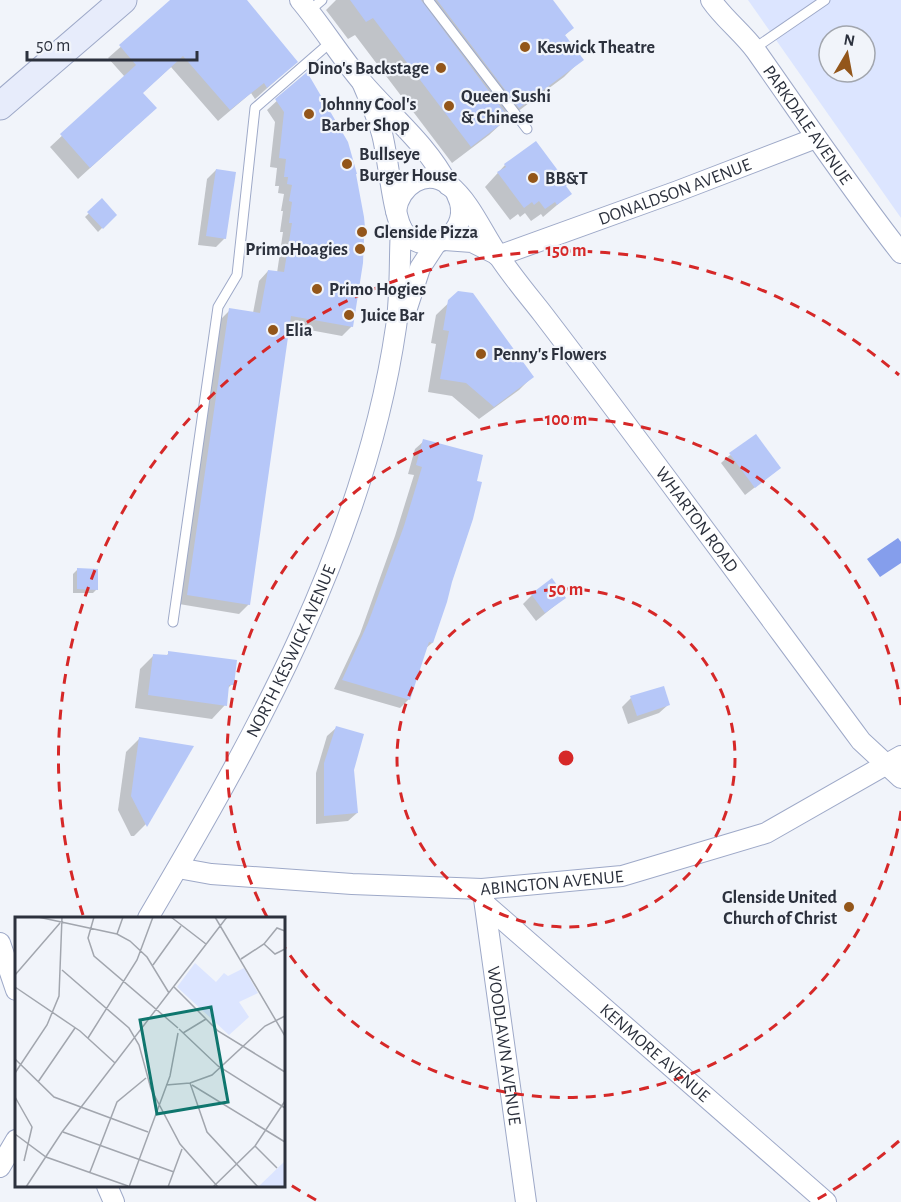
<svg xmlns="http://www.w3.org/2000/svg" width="901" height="1202" font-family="'Alegreya Sans',sans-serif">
	<rect width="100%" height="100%" fill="#f1f4fa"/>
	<path fill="#dce5ff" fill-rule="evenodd" d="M748,0H901V218ZM829,36H865V72H829Z"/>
	<path fill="#859eec" d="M898,538L901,542V563L880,577L867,559Z"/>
	<g fill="#0003">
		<path d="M174,0H245L284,73L255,99L251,93L218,121L171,67L142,93L144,119L78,179L50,147L125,77L108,58Z"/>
		<path d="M336,0H551L572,28L564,36L582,59L564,77L501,124L489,135L452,163L355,35L348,39L326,10Z"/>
		<path d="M306,74L364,238L362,240L352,326L342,336L288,326L249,604L239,614L179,604L220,320L230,310L253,313L259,281L268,271L277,273L283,232H280L283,211H281L284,194L278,193L279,186H275L277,168L270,167L275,122L267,110Z"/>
		<path d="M505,165L564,186L570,194L543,217L541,214L531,221L525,213L520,217L518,214L510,220L485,187Z"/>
		<path d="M216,170L225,238L216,247L198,245L207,179Z"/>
		<path d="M102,201L115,215L98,232L85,217Z"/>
		<path d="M459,293L532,377L519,390L479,419L452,396L428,392L436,344L431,343L436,315Z"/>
		<path d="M424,441L432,643L425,649L409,699L400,708L334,689L360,634L395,536L414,475L408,474L415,449Z"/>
		<path d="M730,455L780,468L745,495L721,463Z"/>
		<path d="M77,570L97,589L93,593H73V574Z"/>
		<path d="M532,595L564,598L536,621L523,604Z"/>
		<path d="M169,653L232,684L227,689L225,705L212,719L135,708L140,669L154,655L165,657Z"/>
		<path d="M631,698L668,705L659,713L628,724L622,707Z"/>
		<path d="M336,728L353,770L357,813L348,821L316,824V773L327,736Z"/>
		<path d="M139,739L148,822L134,836H131L118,810L126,752Z"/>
	</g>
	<g fill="#b6c7f8">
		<path d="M170,0H247L298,62L267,88L264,83L230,110L183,56L143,93L157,108L90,168L60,134L136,65L119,45Z"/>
		<path d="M350,0H421L509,118L471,147L373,18L366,22Z"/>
		<path d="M437,0H553L574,28L565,35L584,60L519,108Z"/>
		<path d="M307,72L348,142L357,174H356L364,217L366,238H364L363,263L353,327L291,316L250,605L187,595L229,308L260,313L268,270L284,272L292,223H289L292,202L289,201L292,185L287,184L288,177H284L286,159L279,158L284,112L275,99Z"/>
		<path d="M536,141L568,184L566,186L572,194L557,205L555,202L545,209L539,201L534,205L532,202L524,208L497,172L506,167L504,164Z"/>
		<path d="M216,169L236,172L226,239L206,236Z"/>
		<path d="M102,198L117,215L103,229L87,212Z"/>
		<path d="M458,291L473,293L534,377L494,407L466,383L440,379L449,331L443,330L448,300Z"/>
		<path d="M756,434L781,468L755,488L729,453Z"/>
		<path d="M423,439L483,455L477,481L482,482L473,519L452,582L447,602L433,643L429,642L410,700L342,680L368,623L404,526L422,467L416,465Z"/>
		<path d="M77,568L98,569V590L77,589Z"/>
		<path d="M552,578L566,598L545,613L531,594Z"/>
		<path d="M168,651L237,660L234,685H229L227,706L148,695L153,654L168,655Z"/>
		<path d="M664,686L670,705L637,716L630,696Z"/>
		<path d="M336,726L364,734L354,770L358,813L324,816V763Z"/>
		<path d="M139,737L194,746L147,827L131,796Z"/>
	</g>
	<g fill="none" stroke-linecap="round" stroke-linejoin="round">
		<defs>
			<g id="service">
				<path d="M428,0L527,129"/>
				<path d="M309,11L322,0"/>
				<path d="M755,48L825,0"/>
				<path d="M173,622L218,307L237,275L255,108L332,41"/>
			</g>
			<g id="minor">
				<path d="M300,0C322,26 340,56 362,82C391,116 427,144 448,185"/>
				<path id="s1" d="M711,0C724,19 743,33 756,51C804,119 850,188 901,253"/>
				<path d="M362,82C369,99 377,116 382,134C388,155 393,219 404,232C429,262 475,230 457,195"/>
				<path id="s2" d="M396,211C399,186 426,167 449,185C471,203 482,232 498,255C511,275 527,294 542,313C650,454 755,598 861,741L901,778"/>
				<path d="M445,240L472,242L496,254"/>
				<path id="s3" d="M498,256L678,191L816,138"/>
				<path d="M406,311L420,268L437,242"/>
				<path id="s4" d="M178,868L211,874L352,884L482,889L622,876L766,833L901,756"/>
				<path id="s5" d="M484,899L526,1202"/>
				<path id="s6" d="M485,904L826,1202"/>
				<path id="s7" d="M148,918C256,735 365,541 396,327C401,294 399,261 401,227"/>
				<path d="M0,943L16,990"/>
				<path d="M0,1167L16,1140"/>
				<path d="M107,1186L114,1202"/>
			</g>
			<path id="secondary" d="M0,106L123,0"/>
		</defs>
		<use href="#service" stroke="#9ea9c8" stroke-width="11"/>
		<use href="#minor" stroke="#9ea9c8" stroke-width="22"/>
		<use href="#secondary" stroke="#9ea9c8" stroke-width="29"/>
		<use href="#service" stroke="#fff" stroke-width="9"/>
		<use href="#minor" stroke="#fff" stroke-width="20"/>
		<use href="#secondary" stroke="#e7ecfb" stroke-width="27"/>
	</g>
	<g fill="none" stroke="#d62828" stroke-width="3" stroke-dasharray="10 8">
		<circle cx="566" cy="758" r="169"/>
		<path d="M901 811A339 339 0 0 1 285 948M267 917A339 339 0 1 1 901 705"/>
		<path d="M899 1141A508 508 0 0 1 816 1200M316 1200A508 508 0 0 1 286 1182M83 915A508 508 0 0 1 899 375"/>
	</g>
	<g fill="#93561a" stroke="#f1f4fa" stroke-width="2">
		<circle cx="525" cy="47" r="6"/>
		<circle cx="441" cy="68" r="6"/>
		<circle cx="449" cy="106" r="6"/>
		<circle cx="309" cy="114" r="6"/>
		<circle cx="347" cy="164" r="6"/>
		<circle cx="533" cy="178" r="6"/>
		<circle cx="362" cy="232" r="6"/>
		<circle cx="360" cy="249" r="6"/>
		<circle cx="317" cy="289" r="6"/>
		<circle cx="349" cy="315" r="6"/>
		<circle cx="273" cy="330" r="6"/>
		<circle cx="481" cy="354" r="6"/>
		<circle cx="849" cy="907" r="6"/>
	</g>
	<g text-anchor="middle" stroke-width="4.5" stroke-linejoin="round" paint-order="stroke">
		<g font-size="18" font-weight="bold" fill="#2c313d" stroke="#f1f4fa" text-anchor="start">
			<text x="537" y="53">Keswick Theatre</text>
			<text x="429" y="74" text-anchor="end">Dino's Backstage</text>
			<text x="461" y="102">Queen Sushi<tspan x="461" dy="21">&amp; Chinese</tspan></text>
			<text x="321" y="110">Johnny Cool's<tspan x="321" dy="21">Barber Shop</tspan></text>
			<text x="359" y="160">Bullseye<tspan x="359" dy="21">Burger House</tspan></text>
			<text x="545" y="184">BB&amp;T</text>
			<text x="374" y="238">Glenside Pizza</text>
			<text x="348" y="255" text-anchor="end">PrimoHoagies</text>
			<text x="329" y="295">Primo Hogies</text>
			<text x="361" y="321">Juice Bar</text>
			<text x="285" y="336">Elia</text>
			<text x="493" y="360">Penny's Flowers</text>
			<text x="837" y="903" text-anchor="end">Glenside United<tspan x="837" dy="21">Church of Christ</tspan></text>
		</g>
		<g font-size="18" fill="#2c313d" stroke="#f1f4fa">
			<text dy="6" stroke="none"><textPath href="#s1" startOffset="158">PARKDALE AVENUE</textPath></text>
			<text dy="6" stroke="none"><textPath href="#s3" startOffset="188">DONALDSON AVENUE</textPath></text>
			<text dy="6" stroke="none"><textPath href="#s2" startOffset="489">WHARTON ROAD</textPath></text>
			<text dy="6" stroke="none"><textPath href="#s7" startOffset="303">NORTH KESWICK AVENUE</textPath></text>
			<text dy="6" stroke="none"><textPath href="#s4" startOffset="375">ABINGTON AVENUE</textPath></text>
			<text dy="6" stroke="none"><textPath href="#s5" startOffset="148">WOODLAWN AVENUE</textPath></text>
			<text dy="6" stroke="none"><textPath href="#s6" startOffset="226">KENMORE AVENUE</textPath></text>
		</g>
	</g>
	<g transform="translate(15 917)">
		<rect width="270" height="270" fill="#f1f4fa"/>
		<path d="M180,46L201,65L209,56L213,59L229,51L243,76L224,85L234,100L214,118L162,70ZM270,244V270H243Z" fill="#dce5ff"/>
		<path fill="none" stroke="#a2a6ae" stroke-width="1.5" d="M23,0L102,17L115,24L132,40L154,76M79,0L73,21L79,39L163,111M156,0L191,27M200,0L270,119M102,17L108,0M249,27L260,37L270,32M226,42L249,27L262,11L270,14M138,48L166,9M47,53L114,111L124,128L136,172L165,227L203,270M0,58L45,6M0,70L65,114L100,146M159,70L203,114L270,155M164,112L203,149L270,191M168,116L191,102M73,121L122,43L138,0M0,142L39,180L133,215M0,156L32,108L44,79L47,0M23,165L60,111M175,166L192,215L243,270M151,168L175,166L197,158L250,109L270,99M177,168L270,225M0,180L17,210L9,244M48,215L159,255M0,217L31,240L113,269M240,229L262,251M75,255L102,185L131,161M11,270L47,215L212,0M114,270L155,159L163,116M153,270L167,232M198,270L240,229L270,184"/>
		<path fill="#0f766e" fill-opacity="0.15" stroke="#0f766e" stroke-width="3" d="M196,90L213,185L142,197L125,103Z"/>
		<rect width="270" height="270" fill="none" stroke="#2c313d" stroke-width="3"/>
	</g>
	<circle cx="566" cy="758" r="9" fill="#d62828" stroke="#f1f4fa" stroke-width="3"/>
	<g font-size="18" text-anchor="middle" font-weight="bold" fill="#d62828" stroke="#f1f4fa" stroke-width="4.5" stroke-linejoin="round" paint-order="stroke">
		<text x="566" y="256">150 m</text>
		<text x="566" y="425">100 m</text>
		<text x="566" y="595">50 m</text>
	</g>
	<g transform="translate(847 54) rotate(10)"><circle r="28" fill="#f1f4fa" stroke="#a2a6ae" stroke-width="1.5"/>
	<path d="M0-4.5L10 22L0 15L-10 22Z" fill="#93561a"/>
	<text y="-9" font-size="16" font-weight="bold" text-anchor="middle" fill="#2c313d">N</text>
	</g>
	<path d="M27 51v9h170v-9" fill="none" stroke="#2c313d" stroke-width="3"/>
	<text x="36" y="51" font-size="18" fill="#2c313d" stroke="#f1f4fa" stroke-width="4.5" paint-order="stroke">50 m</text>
</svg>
